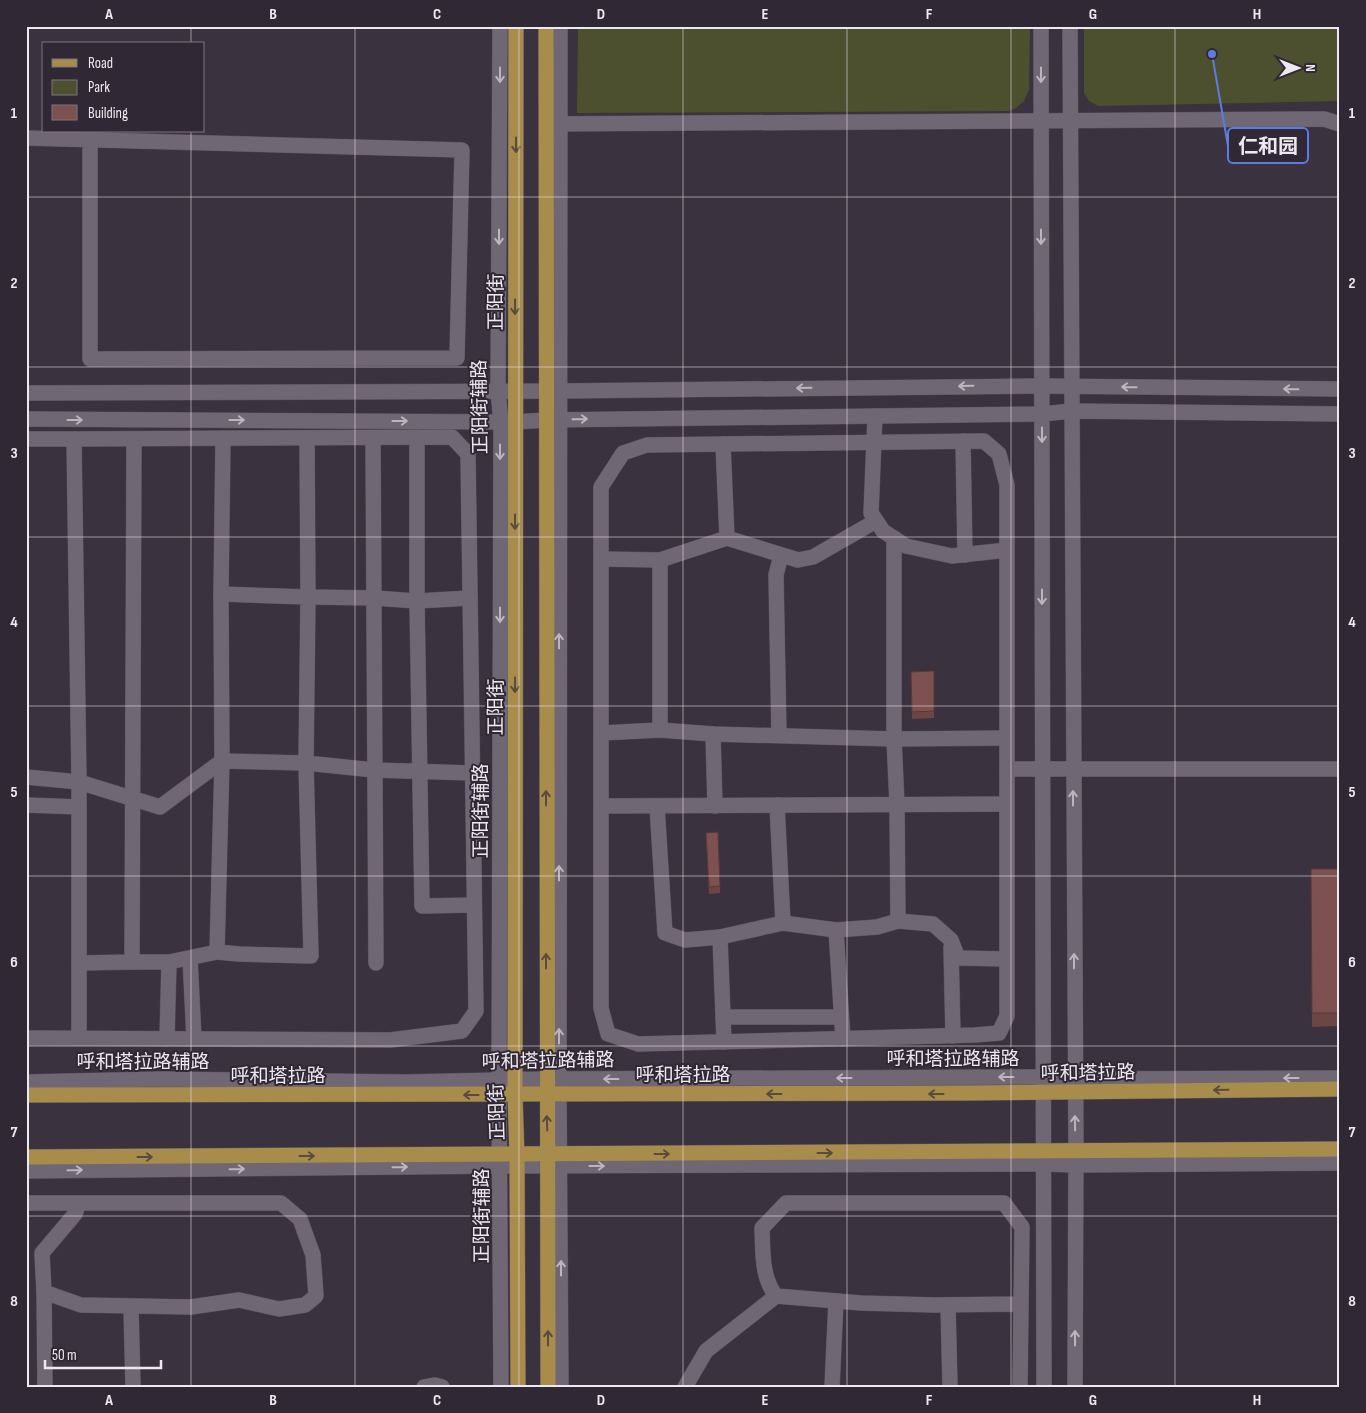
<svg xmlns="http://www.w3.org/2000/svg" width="1366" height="1413" font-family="'Sofia Sans Condensed','Noto Sans SC',sans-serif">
	<rect width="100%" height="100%" fill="#3a323e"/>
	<g fill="#4c502e">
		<path d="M578,26H1030L1029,90L1024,101L1016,108L1008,111L577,113Z"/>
		<path d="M1084,26H1340V101L1098,106L1089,101L1084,93Z"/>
	</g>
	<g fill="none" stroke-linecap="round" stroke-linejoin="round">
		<defs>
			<g id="minor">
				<path d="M500,26L498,391L501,422L499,1095L501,1387"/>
				<path d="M560,26L559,1095L561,1387"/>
				<path d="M1041,26L1044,1387"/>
				<path d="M1070,26L1076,1151L1075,1387"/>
				<path d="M549,124L1324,119L1340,124"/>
				<path d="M26,138L462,150L457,358L90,359V140"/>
				<path d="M26,393L559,391L1041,386L1340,389"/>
				<path d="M875,416L871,513L883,531L906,546L952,556L1007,550"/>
				<path d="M26,419L515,422L546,420L1042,414L1071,411L1340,414"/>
				<path d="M417,437V601L422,906L474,905"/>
				<path d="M307,438L308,597L374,598L417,601L470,598"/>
				<path d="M373,438L376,963"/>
				<path d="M26,439H74L79,782V1038"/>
				<path d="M963,441L965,555"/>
				<path d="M984,441L999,454L1007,485V1016L999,1033L975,1035L638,1044L608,1034L601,1008V487L623,453L647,445Z"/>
				<path d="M723,444L727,538"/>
				<path d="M894,538V739L897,804L898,921L933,924L951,940L958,958L1007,959"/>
				<path d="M601,559L660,560L727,538L798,560L813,557L876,521"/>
				<path d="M660,730V560"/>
				<path d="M601,733L660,730L713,734L894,739L1007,738"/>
				<path d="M713,734L715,806"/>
				<path d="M779,735L776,575L781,555"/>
				<path d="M1007,769H1340"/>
				<path d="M26,777L79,782L160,807L222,761L306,763L374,770L472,773"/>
				<path d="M26,805L79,807"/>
				<path d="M777,805L783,923"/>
				<path d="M601,806L1007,804"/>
				<path d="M657,806L665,933L685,940L720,937"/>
				<path d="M951,947L953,1036"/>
				<path d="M217,952L239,954L311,956L306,763L308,597L221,594"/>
				<path d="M190,958L194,1039"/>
				<path d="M132,962H169L217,952L222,761L221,594L223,438"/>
				<path d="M79,963L132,962L134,439"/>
				<path d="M723,1017H841"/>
				<path d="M26,1038L390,1040L462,1031L476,1011L468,454L452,437L74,439"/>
				<path d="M167,1039L169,962"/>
				<path d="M843,1039L836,930L877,927L898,921"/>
				<path d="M724,1042L720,937L783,923L836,930"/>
				<path d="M26,1082L161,1079L406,1082L546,1079L1042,1077L1075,1079L1340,1078"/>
				<path d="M26,1171L501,1166L1043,1164L1076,1165L1340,1163"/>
				<path d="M26,1203H281L300,1219L313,1255L316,1296L305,1305L279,1309L239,1300L191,1307L81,1305L44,1292L42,1253L75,1214L79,1203"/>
				<path d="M44,1292L45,1387"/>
				<path d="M948,1305L950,1387"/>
				<path d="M131,1307L133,1387"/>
				<path d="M424,1387L435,1385L442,1387"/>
				<path d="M685,1387L706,1351L776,1296"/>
				<path d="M832,1387L836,1301"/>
				<path d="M1020,1387L1022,1227L1004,1203H786L762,1228C763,1250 761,1277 776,1296L861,1303L934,1305L1021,1304"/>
			</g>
			<g id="major">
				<path d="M516,26L515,1095L517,1155L518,1387"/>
				<path d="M546,26L548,1387"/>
				<path d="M26,1095L966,1093L1340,1089"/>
				<path d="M26,1157L1340,1149"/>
			</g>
		</defs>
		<use href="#minor" stroke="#56505a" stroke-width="16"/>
		<use href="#major" stroke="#56505a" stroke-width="16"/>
		<use href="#minor" stroke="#706774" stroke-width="15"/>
		<use href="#major" stroke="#a88c4b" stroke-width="15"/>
	</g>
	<g fill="#6c4644">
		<path d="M934,671V718L912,719L911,672Z"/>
		<path d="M706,833L720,886V893L709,894Z"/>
		<path d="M1311,869H1340V1026L1312,1027Z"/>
	</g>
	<g fill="#7d514f" stroke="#583937">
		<path d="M934,671V711L912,712L911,672Z"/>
		<path d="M718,832L720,886L709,887L706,833Z"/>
		<path d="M1311,869H1340V1013H1312Z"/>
	</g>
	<defs><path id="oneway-shaft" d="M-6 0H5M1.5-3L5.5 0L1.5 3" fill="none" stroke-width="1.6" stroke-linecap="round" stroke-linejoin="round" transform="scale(1.25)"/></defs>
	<g stroke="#bcb5be">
		<use href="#oneway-shaft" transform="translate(500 75) rotate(90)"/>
		<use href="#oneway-shaft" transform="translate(1041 75) rotate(90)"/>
		<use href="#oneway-shaft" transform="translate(499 237) rotate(90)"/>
		<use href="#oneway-shaft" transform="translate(1041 237) rotate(90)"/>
		<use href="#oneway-shaft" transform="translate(966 386) rotate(179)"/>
		<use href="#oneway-shaft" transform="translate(1129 387) rotate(-179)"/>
		<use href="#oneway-shaft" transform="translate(804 388) rotate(179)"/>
		<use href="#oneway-shaft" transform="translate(1291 389) rotate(-179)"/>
		<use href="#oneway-shaft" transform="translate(580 419) rotate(-1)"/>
		<use href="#oneway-shaft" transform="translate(75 420)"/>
		<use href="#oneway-shaft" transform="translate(237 420)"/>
		<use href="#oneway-shaft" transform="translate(400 421)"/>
		<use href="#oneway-shaft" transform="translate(1042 435) rotate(90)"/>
		<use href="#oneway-shaft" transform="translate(500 452) rotate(90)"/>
		<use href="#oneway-shaft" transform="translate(1042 597) rotate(90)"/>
		<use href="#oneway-shaft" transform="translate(500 615) rotate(90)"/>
		<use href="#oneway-shaft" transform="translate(559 641) rotate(-90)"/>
		<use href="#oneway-shaft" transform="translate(1073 798) rotate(-90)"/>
		<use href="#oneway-shaft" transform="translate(559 873) rotate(-90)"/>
		<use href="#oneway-shaft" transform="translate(1074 961) rotate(-90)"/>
		<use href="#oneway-shaft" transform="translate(559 1036) rotate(-90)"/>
		<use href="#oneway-shaft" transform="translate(1006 1077) rotate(180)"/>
		<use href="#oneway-shaft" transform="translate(844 1078) rotate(180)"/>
		<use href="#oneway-shaft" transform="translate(1291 1078) rotate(180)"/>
		<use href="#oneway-shaft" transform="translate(611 1079) rotate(180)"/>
		<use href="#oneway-shaft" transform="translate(1075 1123) rotate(-91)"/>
		<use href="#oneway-shaft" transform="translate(597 1166)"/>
		<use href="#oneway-shaft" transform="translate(400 1167) rotate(-1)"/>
		<use href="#oneway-shaft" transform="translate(237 1169) rotate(-1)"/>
		<use href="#oneway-shaft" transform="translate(75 1170) rotate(-1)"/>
		<use href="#oneway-shaft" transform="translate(561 1268) rotate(-90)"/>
		<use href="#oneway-shaft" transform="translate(1075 1338) rotate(-90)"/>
	</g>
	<g stroke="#5a4b3c">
		<use href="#oneway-shaft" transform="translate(516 145) rotate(90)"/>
		<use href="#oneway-shaft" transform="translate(515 307) rotate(90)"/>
		<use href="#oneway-shaft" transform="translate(515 522) rotate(90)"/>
		<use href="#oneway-shaft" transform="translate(515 685) rotate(90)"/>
		<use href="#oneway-shaft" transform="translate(546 798) rotate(-90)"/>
		<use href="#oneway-shaft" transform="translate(546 961) rotate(-90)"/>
		<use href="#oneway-shaft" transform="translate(1221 1090) rotate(179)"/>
		<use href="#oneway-shaft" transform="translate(774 1094) rotate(180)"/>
		<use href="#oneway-shaft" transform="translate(936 1094) rotate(180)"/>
		<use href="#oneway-shaft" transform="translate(471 1095) rotate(180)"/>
		<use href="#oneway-shaft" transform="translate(547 1123) rotate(-92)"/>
		<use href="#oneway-shaft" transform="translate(825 1153)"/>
		<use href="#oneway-shaft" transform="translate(662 1154)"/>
		<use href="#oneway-shaft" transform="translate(307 1156)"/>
		<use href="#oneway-shaft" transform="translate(145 1157)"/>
		<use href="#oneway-shaft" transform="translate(548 1338) rotate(-90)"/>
	</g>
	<path fill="none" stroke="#eee9f0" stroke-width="1" stroke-opacity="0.55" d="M191,26V44M355,26V1387M519,26V1387M683,26V1387M847,26V1387M1011,26V1387M1175,26V1387M191,131V1387M26,197H1340M26,367H1340M26,537H1340M26,706H1340M26,876H1340M26,1046H1340M26,1216H1340"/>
	<g text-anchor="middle" stroke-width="4" stroke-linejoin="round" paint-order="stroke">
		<g font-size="19" fill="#eee9f0" stroke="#302834">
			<text transform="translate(495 302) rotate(-90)" y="7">正阳街</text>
			<text transform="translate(479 407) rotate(-91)" y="7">正阳街辅路</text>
			<text transform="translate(495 707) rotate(-90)" y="7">正阳街</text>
			<text transform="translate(480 811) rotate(-90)" y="7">正阳街辅路</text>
			<text x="953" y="1065">呼和塔拉路辅路</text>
			<text transform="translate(548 1060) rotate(-1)" y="7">呼和塔拉路辅路</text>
			<text x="143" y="1068">呼和塔拉路辅路</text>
			<text transform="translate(1088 1072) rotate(-1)" y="7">呼和塔拉路</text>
			<text x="683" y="1081">呼和塔拉路</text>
			<text x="278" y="1082">呼和塔拉路</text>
			<text transform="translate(496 1112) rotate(-92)" y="7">正阳街</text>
			<text transform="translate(481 1216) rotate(-90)" y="7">正阳街辅路</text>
		</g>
	</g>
	<path fill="none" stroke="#5c7cdf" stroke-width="2" d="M1212 54L1228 146"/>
	<circle fill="#5c7cdf" stroke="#302834" stroke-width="2" cx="1212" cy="54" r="5"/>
	<rect fill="#302834" stroke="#5c7cdf" stroke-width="2" x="1228" y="128" width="80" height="35" rx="5"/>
	<g font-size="20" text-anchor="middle" font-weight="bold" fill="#eee9f0">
		<text x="1268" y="153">仁和园</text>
	</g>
	<rect width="1366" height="1413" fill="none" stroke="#302834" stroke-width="55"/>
	<rect x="42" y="42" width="162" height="90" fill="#302834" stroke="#7c757f"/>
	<rect x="52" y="59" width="25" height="8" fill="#a88c4b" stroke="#7c757f"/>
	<text x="88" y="68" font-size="15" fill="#eee9f0">Road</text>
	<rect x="52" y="80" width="25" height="15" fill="#4c502e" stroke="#7c757f"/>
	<text x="88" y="92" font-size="15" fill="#eee9f0">Park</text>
	<rect x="52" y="105" width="25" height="15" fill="#7d514f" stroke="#7c757f"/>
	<text x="88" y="118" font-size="15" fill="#eee9f0">Building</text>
	<g transform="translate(1298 68) rotate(90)" stroke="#302834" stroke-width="4" paint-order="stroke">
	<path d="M0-4L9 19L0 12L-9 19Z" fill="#eee9f0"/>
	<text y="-8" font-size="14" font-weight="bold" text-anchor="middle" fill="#eee9f0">N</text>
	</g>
	<path d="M45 1360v8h116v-8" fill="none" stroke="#eee9f0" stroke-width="2.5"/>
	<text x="52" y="1360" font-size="15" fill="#eee9f0" stroke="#302834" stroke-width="4" paint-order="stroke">50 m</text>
	<rect x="28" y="28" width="1310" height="1358" fill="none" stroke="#eee9f0" stroke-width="2"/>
	<g font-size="16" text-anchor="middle" font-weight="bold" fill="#eee9f0">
		<text x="109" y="19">A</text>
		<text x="273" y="19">B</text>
		<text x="437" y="19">C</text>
		<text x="601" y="19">D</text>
		<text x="765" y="19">E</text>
		<text x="929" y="19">F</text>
		<text x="1093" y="19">G</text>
		<text x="1257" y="19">H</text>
		<text x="14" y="118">1</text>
		<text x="1352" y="118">1</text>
		<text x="14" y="288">2</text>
		<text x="1352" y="288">2</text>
		<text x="14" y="458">3</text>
		<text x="1352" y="458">3</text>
		<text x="14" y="627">4</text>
		<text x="1352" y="627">4</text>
		<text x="14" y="797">5</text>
		<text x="1352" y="797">5</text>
		<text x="14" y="967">6</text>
		<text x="1352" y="967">6</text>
		<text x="14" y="1137">7</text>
		<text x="1352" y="1137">7</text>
		<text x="14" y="1306">8</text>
		<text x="1352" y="1306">8</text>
		<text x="109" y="1405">A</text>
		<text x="273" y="1405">B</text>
		<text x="437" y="1405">C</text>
		<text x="601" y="1405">D</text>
		<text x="765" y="1405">E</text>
		<text x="929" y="1405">F</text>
		<text x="1093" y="1405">G</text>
		<text x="1257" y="1405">H</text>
	</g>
</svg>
